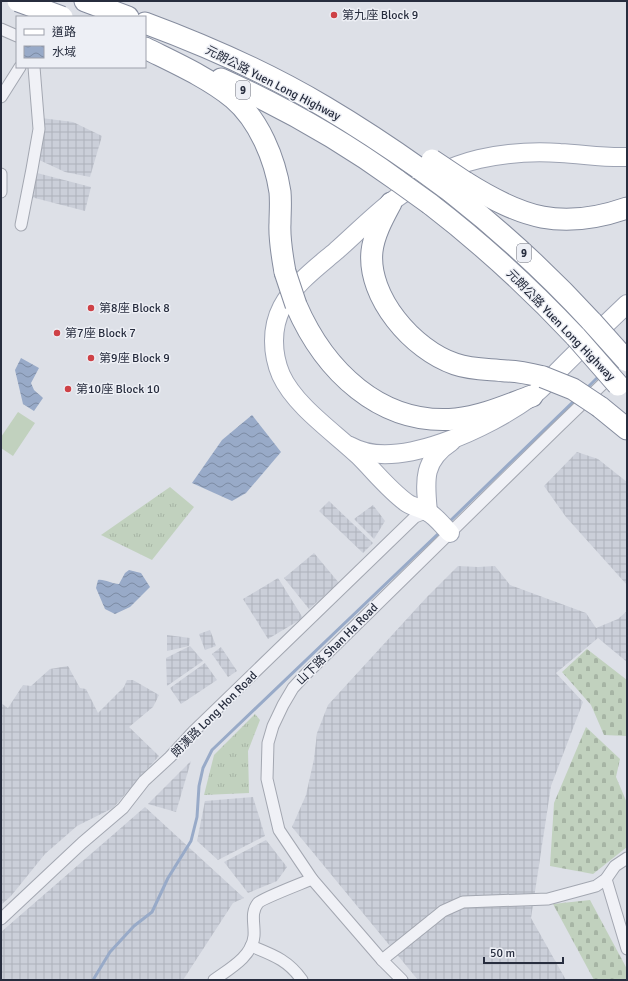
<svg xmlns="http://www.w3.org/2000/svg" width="628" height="981" font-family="Signika,'Noto Sans TC',sans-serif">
	<defs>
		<pattern id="industrial-grid" width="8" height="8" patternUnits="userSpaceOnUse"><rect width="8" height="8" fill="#cbcfd9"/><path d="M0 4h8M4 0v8" fill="none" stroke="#aeb2bb"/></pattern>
		<pattern id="grass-tufts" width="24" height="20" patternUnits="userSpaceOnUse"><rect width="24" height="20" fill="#c1d1be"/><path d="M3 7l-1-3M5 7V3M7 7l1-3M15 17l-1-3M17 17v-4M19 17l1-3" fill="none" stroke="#a6b4a4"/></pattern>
		<pattern id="cemetery-stones" width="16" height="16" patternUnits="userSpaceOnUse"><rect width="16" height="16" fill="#c1d1be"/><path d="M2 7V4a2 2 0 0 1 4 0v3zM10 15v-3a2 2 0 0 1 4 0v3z" fill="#a6b4a4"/></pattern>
		<pattern id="water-waves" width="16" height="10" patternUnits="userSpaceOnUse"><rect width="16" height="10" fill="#98aac8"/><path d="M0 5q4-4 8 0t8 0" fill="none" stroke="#7c8ba4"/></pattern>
	</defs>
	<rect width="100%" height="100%" fill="#dde0e7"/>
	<g fill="url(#industrial-grid)">
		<path d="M41,118L73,122L102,136L90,177L65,172L37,159Z"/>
		<path d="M37,173L91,187L85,211L31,197Z"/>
		<path d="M577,452L598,459L627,482V585L566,517L544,486Z"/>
		<path d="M329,501L373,543L363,553L319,511Z"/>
		<path d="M373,505L385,521L374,539L354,519Z"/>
		<path d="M314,553L339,583L309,609L284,578Z"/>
		<path d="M458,566L478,567L495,566L510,585L586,613L596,628L618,619L627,611V662L598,638L556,673L583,702L551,786L531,918L566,980H418L292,827L306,795L314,759L317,733L328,705L426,598Z"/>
		<path d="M278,578L303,618L268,639L243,599Z"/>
		<path d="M210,630L216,646L205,650L199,634Z"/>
		<path d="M167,635L190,638L189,646L167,651Z"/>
		<path d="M190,646L203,661L167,686L166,658Z"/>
		<path d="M221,647L237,671L228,677L212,654Z"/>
		<path d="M205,663L217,680L181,704L170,688Z"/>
		<path d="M68,666L80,688L86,689L98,713L124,687L127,680H133L159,695L153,707L129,727L159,756L113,808L77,826L45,854L11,896L1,905V703L8,708L23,685L31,686L50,669Z"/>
		<path d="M191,761L176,812L148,804Z"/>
		<path d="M253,797L265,836L218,860L197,841L205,801Z"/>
		<path d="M145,807L244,898L233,903L183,980H1V932Z"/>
		<path d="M266,840L287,867L277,881L248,893L224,862Z"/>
	</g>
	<g fill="url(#grass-tufts)">
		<path d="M170,487L194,507L152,560L101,535Z"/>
		<path d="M255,714L260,720L248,751L249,793L204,795L214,755Z"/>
	</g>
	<g fill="url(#cemetery-stones)">
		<path d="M587,649L627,680V736L604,735L591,705L562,672Z"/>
		<path d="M586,727L620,759L616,777L627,803V847L593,874L550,866L554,803Z"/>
		<path d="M590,900L627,969V980H594L553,904Z"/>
	</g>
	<path fill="#c1d1be" d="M18,412L35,423L13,456L1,448V437Z"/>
	<g fill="url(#water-waves)">
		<path d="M21,358L39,368L31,383L34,390L43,398L34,411L23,404L15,370Z"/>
		<path d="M252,415L281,452L246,493L232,501L192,483L222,440Z"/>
		<path d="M129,570L141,573L150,587L130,607L115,614L105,609L96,588L98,580C105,579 111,584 119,584L125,573Z"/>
	</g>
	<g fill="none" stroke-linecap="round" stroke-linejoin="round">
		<g stroke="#98aac8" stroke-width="3">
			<path d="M586,389L600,375"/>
			<path d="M448,523L576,399"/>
			<path d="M93,980L110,952L134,926L152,912L168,878L191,841L197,817L199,786L203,768L212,750L440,532"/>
		</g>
		<defs>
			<g id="minor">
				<path d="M1,29L17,36"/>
				<path d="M1,97L20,67"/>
				<path d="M1,174V192"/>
				<path d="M21,225L32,169L39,129L34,67"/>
				<path d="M606,879L627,949"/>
				<path d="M1,919L82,843L123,808L144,781L170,757L193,732L415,517L428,512"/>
				<path d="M251,946C273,955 288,960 302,980"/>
				<path d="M382,960L443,911L463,902L548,899L596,886L606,879L615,866L627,858"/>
				<path d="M214,980C229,969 252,957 254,936C255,924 250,913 258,903C263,898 303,883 312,879"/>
				<path d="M402,980L382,960L312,879L279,830L267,779L268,743L273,726L283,705L293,688L304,676L557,428L613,374"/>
			</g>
			<g id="primary">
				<path d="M350,446C397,473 491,426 531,397C542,389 552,377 561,368C583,346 605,325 627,304"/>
				<path d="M428,512C425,481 422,461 451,442"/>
				<path d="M450,533C443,526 435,515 426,511C420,508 413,507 407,503C389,490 375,472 359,456C335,433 295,406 281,375C272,354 271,328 282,307C294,284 316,268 336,251C354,235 372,217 391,202C416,183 449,166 479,159C506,153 533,151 560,153C582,154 605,158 627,157"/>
			</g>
			<g id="motorway">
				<path d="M85,1L128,17"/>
				<path d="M145,23C207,46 268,73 325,107C357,126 389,147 420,169"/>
				<path d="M145,48C175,63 207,77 233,98C259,120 275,159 280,192C281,203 280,213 280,223C279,239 282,255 285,272"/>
				<path d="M221,79C283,107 343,141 398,181"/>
				<path d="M465,182C522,218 561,231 627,208"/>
				<path d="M450,191C501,231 548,274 592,322"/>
				<path d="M391,203C383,218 374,234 372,251C367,297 413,350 455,364C472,370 489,369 506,371C519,371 531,374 543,377"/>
				<path d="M430,204C482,244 531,289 576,337"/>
				<path d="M296,305C324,370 380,426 456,419C483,416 507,405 532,396"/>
				<path d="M600,407L627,429"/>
			</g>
		</defs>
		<use href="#minor" stroke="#a3a7b1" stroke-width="13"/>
		<use href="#primary" stroke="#9da3b3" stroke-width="20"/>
		<use href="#motorway" stroke="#858c9e" stroke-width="23"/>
		<use href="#minor" stroke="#f0f1f6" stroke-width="11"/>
		<use href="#primary" stroke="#fff" stroke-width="18"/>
		<use href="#motorway" stroke="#fff" stroke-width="21"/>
		<defs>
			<g id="motorway-bridge">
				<path d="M18,1L62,17"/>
				<path d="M432,160L465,182"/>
				<path d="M420,169L450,191"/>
				<path d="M398,181L430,204"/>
				<path d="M285,272L296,305"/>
				<path d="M592,322L627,361"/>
				<path d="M576,337L618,385"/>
				<path d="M543,377L573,389L600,407"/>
			</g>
		</defs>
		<use href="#motorway-bridge" stroke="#858c9e" stroke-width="23" stroke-linecap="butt"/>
		<use href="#motorway-bridge" stroke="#fff" stroke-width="21"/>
	</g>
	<g fill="#ce4146" stroke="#edeff5" stroke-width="1.5">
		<circle cx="334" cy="15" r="4"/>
		<circle cx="91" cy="308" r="4"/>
		<circle cx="57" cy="333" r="4"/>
		<circle cx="91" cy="358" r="4"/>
		<circle cx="68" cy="389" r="4"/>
	</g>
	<g text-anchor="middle" stroke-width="3" stroke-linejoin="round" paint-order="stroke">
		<g fill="#edeff5" stroke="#626775" stroke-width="1">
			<rect x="236" y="81" width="14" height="18" rx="3"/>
			<rect x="517" y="244" width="14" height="18" rx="3"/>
		</g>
		<g font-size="11" font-weight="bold" fill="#272d3e">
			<text x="243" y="94">9</text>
			<text x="524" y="257">9</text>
		</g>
		<g font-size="12" fill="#272d3e" stroke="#edeff5" text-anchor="start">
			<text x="342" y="19">第九座 Block 9</text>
			<text x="99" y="312">第8座 Block 8</text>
			<text x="65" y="337">第7座 Block 7</text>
			<text x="99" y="362">第9座 Block 9</text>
			<text x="76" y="393">第10座 Block 10</text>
		</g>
		<g font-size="12" fill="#272d3e" stroke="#edeff5">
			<text transform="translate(273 83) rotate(27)" y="4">元朗公路 Yuen Long Highway</text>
			<text transform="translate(561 325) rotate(46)" y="4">元朗公路 Yuen Long Highway</text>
			<text transform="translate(337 644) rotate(-45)" y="4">山下路 Shan Ha Road</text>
			<text transform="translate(214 714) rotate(-45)" y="4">朗漢路 Long Hon Road</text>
		</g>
	</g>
	<rect width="628" height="981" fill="none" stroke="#272d3e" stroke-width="4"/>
	<rect x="16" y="16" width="130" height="52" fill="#edeff5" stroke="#9ea1ac"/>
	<rect x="24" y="29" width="20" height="6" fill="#ffffff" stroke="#9ea1ac"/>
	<text x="52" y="36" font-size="12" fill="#272d3e">道路</text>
	<rect x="24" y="46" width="20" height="12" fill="url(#water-waves)" stroke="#9ea1ac"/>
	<text x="52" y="56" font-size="12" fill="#272d3e">水域</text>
	<path d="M484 957v6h79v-6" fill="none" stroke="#272d3e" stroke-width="2"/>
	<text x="490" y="957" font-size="12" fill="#272d3e" stroke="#edeff5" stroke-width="3" paint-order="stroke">50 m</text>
</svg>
